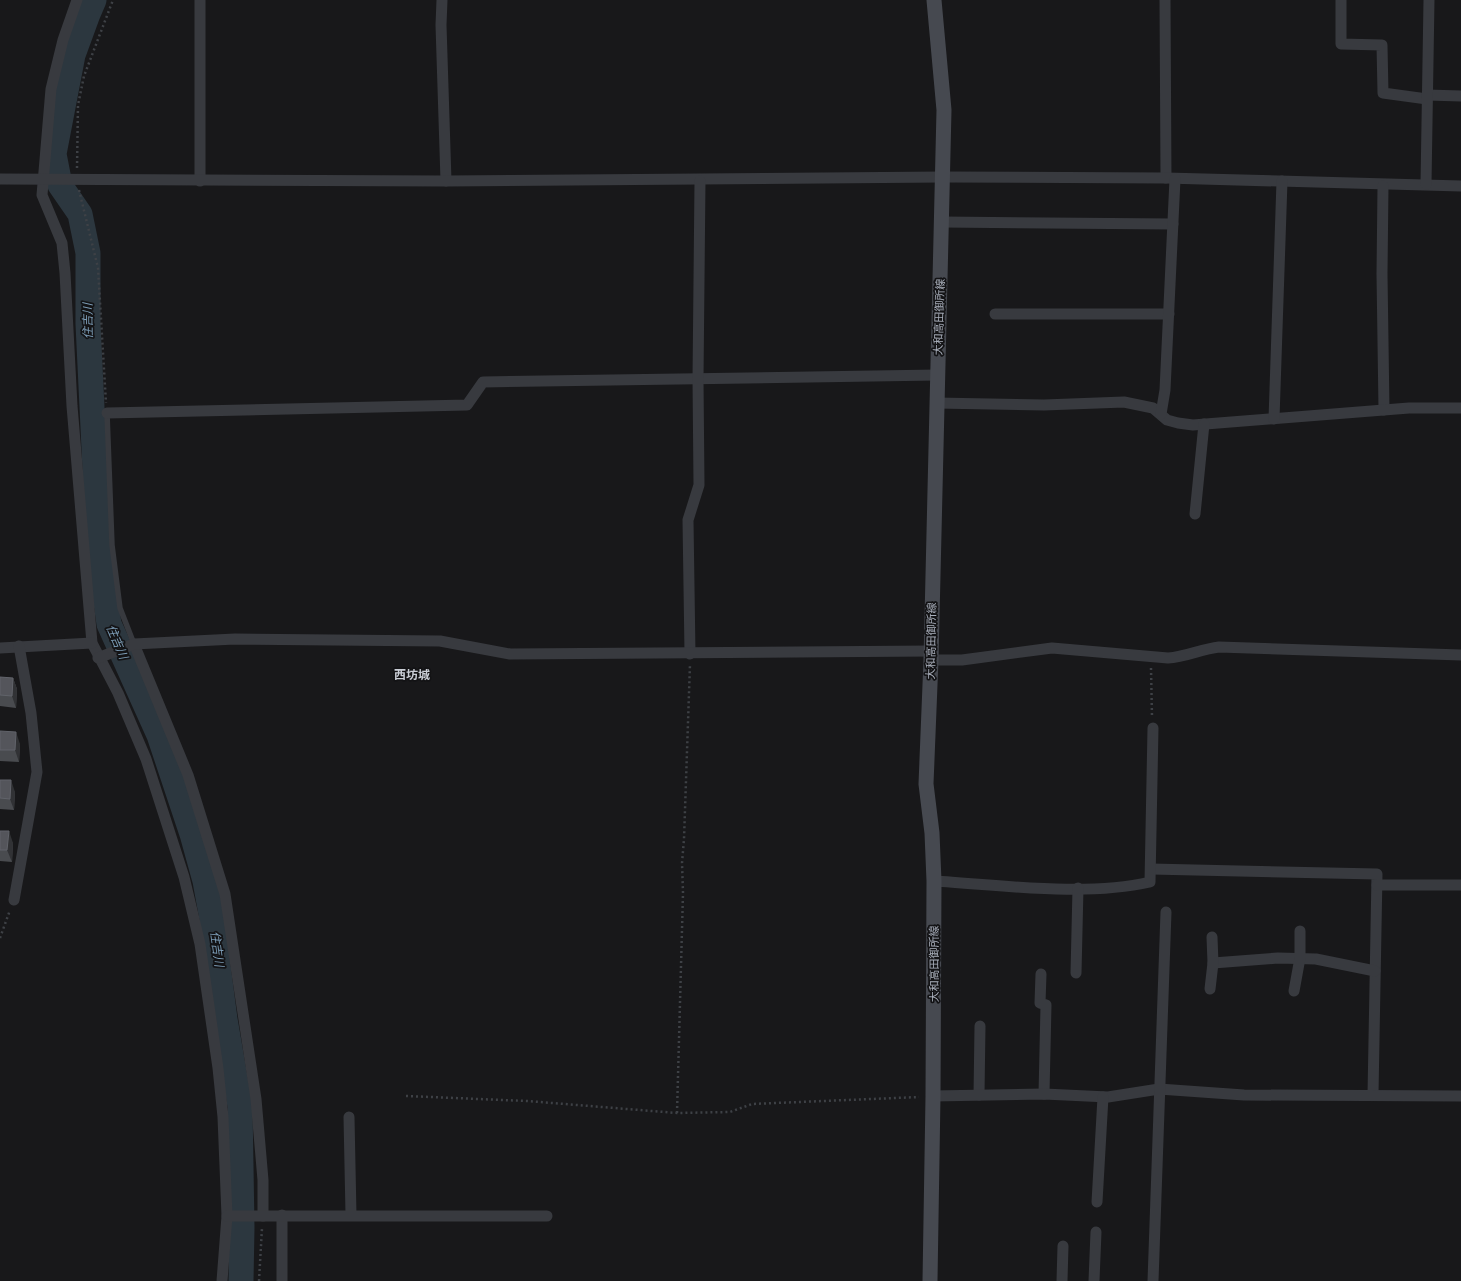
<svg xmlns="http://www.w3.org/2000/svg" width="1461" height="1281" font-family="Figtree,'Noto Sans JP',sans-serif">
	<rect width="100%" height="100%" fill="#18181a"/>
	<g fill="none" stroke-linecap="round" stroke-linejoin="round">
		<path stroke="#2c373f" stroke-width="25" d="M94,0L88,14L73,55L54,154L60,185L80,214L88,253V324L99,553L109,624L159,735L192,834L205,881L212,919L225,1019L240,1106L242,1228L241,1281"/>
		<g stroke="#3e4146" stroke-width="2.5" stroke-dasharray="2 3" stroke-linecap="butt">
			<path d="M77,168L78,105L84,76L113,0"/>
			<path d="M79,190L98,268L106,403"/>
			<path d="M1151,668L1152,717"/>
			<path d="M0,938L10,910"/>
			<path d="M406,1096L527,1101L677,1113L730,1112L752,1104L919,1097"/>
			<path d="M677,1113L683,893L682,863L684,839L690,664"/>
			<path d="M259,1281L262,1228"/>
		</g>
		<path stroke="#383a3f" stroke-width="5.5" d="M107,413L112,545L120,608L134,644"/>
		<g stroke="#383a3f" stroke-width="11">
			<path d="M77,0L63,40L51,89L42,195L62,243L65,273L72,406L92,643L118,693L146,759L184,877L200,944L218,1068L223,1117L227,1216L222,1281"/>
			<path d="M200,0V181"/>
			<path d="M442,0L441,25L446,181"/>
			<path d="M1165,0L1166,178"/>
			<path d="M1341,0V44L1382,45L1383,93L1427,99"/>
			<path d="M1427,95L1461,96"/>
			<path d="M0,179L446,181L943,177L1166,178L1461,186"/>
			<path d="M1426,184L1429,0"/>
			<path d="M1383,186L1382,274L1384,410"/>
			<path d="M942,222L1173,224"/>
			<path d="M995,314H1169"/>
			<path d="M936,403L1044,405L1124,402L1153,408L1167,420L1178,423L1193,425L1409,408H1461"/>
			<path d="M107,413L467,405L483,382L937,375"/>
			<path d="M1161,414L1165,390L1175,179"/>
			<path d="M1274,419L1282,181"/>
			<path d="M1195,514L1204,424"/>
			<path d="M134,644L188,775L225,894L256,1099L263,1180V1216"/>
			<path d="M0,648L92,643"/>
			<path d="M690,654L688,520L699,485L698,379L700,181"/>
			<path d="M98,658L134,644L235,639L440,641L510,654L931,651"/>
			<path d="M931,660H962L1052,648L1168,658C1186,657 1201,649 1219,647L1461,655"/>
			<path d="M1151,869L1377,874L1373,1095"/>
			<path d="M934,881C1002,885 1084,897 1150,882L1153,728"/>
			<path d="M1377,885H1461"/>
			<path d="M14,900L37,772L31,713L19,646"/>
			<path d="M1213,963L1278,958L1316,959L1375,971"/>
			<path d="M1076,973L1078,888"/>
			<path d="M1041,974L1040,1003L1046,1005L1044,1094"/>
			<path d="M1210,989L1213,963L1212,937"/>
			<path d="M1294,991L1300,958V931"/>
			<path d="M979,1095L980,1026"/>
			<path d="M933,1096L1044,1094L1108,1097L1159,1089L1244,1095L1461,1096"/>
			<path d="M349,1117L351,1215"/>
			<path d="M1097,1202L1103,1097"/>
			<path d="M282,1215V1281"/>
			<path d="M227,1216H547"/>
			<path d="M1062,1281L1063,1246"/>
			<path d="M1094,1281L1096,1232"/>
			<path d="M1153,1281L1166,912"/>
		</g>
		<path stroke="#464950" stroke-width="15" d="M930,1281L933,1096L934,881L932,833L926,784L931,660L944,110L934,0"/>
	</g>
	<g fill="#494b4f">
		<path d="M0,677L13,678L17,689L16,708L0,706Z"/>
		<path d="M0,731L20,744L19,762L0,761Z"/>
		<path d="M0,780L15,792L14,810L0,809Z"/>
		<path d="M0,831L13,843L12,862L0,861Z"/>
	</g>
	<g fill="#313235">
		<path d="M13,678L17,689L16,708L12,696Z"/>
		<path d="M16,732L20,744L19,762L15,750Z"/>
		<path d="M11,780L15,792L14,810L10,799Z"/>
		<path d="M9,831L13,843L12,862L7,850Z"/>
	</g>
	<g fill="#54555b" stroke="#61636a">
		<path d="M0,677L13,678L12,696L0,695Z"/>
		<path d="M0,731L16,732L15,750H0Z"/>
		<path d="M0,780H11L10,799L0,798Z"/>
		<path d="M0,831H9L7,850H0Z"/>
	</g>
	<g text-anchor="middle" stroke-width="3.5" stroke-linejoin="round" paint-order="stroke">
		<g font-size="11" fill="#a9afbb" stroke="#131315">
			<text transform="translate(939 317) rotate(-88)" y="4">大和高田御所線</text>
			<text transform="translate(931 641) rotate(-89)" y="4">大和高田御所線</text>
			<text transform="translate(934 964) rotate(-90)" y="4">大和高田御所線</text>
		</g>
		<g font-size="12" font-style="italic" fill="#7d9eb8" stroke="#131315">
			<text transform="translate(88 321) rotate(-91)" y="4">住吉川</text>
			<text transform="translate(117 642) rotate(67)" y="4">住吉川</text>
			<text transform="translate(217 949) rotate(82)" y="4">住吉川</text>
		</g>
		<g font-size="12" font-weight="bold" fill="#caced6" stroke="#131315">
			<text x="412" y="679">西坊城</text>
		</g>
	</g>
</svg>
